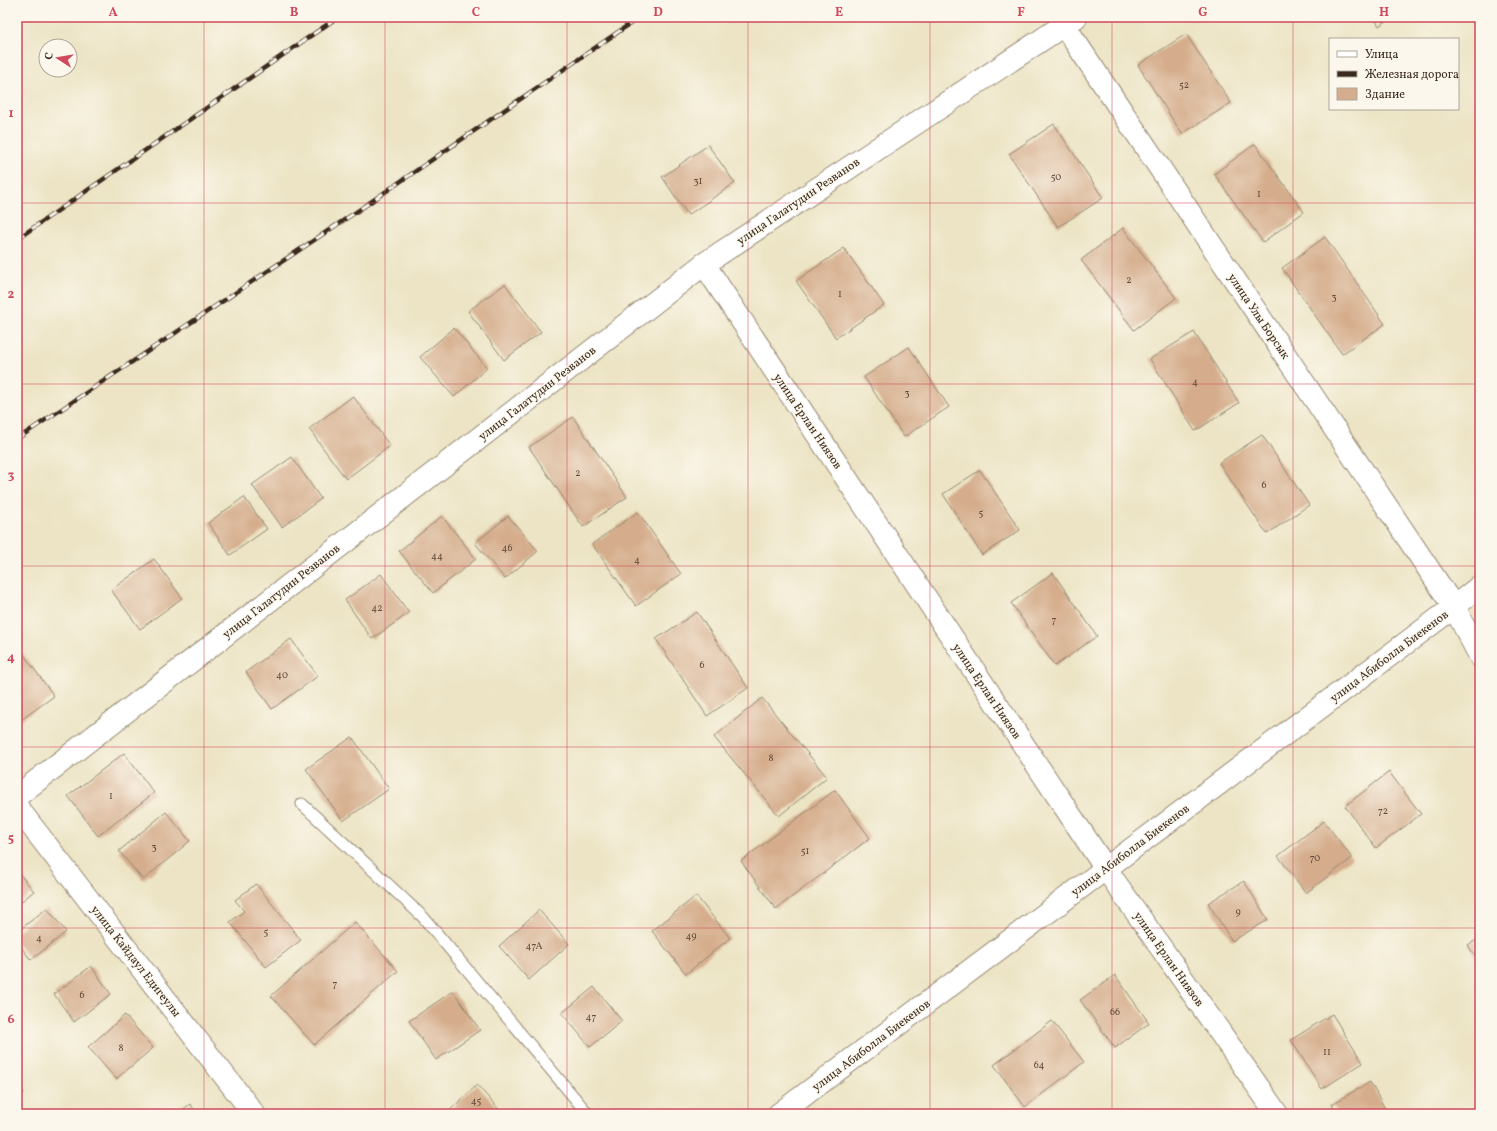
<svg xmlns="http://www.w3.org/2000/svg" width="1497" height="1131" font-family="Vollkorn,serif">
	<rect width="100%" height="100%" fill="#fbf7ec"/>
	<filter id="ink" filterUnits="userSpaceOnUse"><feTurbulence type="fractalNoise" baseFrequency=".025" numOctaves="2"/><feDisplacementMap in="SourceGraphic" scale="8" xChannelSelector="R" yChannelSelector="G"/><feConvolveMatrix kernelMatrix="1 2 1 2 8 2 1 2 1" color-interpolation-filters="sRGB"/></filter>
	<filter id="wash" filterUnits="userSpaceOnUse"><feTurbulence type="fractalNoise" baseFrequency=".012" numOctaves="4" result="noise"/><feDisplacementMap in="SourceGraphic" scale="16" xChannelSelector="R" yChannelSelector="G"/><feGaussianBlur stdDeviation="0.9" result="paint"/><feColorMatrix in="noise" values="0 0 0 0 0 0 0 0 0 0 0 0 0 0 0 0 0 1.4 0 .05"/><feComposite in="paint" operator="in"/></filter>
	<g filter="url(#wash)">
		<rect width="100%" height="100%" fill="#ece4c4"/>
		<g id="blocks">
			<g fill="#d5ad8c">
				<path d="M1374,17H1393L1379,26Z"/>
				<path d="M1186,34L1231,103L1182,134L1138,65Z"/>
				<path d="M1054,124L1103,198L1058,227L1009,154Z"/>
				<path d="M1255,144L1304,212L1263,242L1214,174Z"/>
				<path d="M708,145L735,183L688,215L662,177Z"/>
				<path d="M1123,228L1176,298L1134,330L1081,260Z"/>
				<path d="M1325,237L1385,324L1342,354L1282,268Z"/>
				<path d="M844,248L884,305L836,338L796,281Z"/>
				<path d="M505,284L541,332L504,360L468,311Z"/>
				<path d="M454,328L487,368L454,397L420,357Z"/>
				<path d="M1194,332L1239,403L1195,431L1150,359Z"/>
				<path d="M909,347L949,407L904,437L864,377Z"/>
				<path d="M353,396L390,446L346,479L309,429Z"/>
				<path d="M573,417L627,497L583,527L529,447Z"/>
				<path d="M1262,435L1309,505L1267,534L1219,463Z"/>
				<path d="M292,457L321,499L282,527L252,485Z"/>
				<path d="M980,470L1020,530L982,555L943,494Z"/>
				<path d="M244,497L267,529L230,555L208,523Z"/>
				<path d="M638,512L681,574L636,606L592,544Z"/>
				<path d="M442,516L476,559L433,593L399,551Z"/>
				<path d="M508,516L538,551L505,579L475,543Z"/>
				<path d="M154,559L182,598L140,629L111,590Z"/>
				<path d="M1053,573L1097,636L1055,666L1011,603Z"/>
				<path d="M381,574L409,613L372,639L345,600Z"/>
				<path d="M697,612L748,688L707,716L656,639Z"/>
				<path d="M291,639L318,676L272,709L246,672Z"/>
				<path d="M21,651L54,696L17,723V654Z"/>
				<path d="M762,698L827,777L779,816L714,737Z"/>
				<path d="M352,737L389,789L343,821L306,769Z"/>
				<path d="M124,753L154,793L98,836L68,796Z"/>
				<path d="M1389,772L1421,814L1376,848L1345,806Z"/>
				<path d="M835,790L870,838L776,909L741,861Z"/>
				<path d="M166,812L190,841L143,880L119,851Z"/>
				<path d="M1324,821L1352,858L1306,893L1278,856Z"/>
				<path d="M17,871L34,891L17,905Z"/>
				<path d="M1244,881L1268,920L1232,941L1208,903Z"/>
				<path d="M256,884L301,940L266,967L230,922L244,911L235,900Z"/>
				<path d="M696,896L730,938L686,974L652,931Z"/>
				<path d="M47,908L66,932L31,960L17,942V932Z"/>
				<path d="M539,910L569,944L529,980L499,946Z"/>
				<path d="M355,922L398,971L314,1045L271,996Z"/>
				<path d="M1480,938V964L1468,945Z"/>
				<path d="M91,966L111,994L74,1022L54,994Z"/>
				<path d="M1115,975L1149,1023L1115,1048L1080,1000Z"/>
				<path d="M594,987L622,1021L590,1047L562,1013Z"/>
				<path d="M453,991L480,1030L436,1060L409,1021Z"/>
				<path d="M1332,1014L1363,1063L1322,1089L1291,1040Z"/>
				<path d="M125,1015L153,1048L116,1079L88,1047Z"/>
				<path d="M1052,1021L1084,1062L1025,1107L994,1065Z"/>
				<path d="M17,1082L24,1093L17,1098Z"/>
				<path d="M1370,1082L1388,1114H1338L1332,1104Z"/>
				<path d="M477,1085L503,1114H446Z"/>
				<path d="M190,1104L198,1114H177Z"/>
			</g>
		</g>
	</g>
	<g filter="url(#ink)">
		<use href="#blocks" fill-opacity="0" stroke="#948771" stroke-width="1"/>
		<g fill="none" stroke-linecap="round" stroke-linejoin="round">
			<defs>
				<path id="service" d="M302,804L423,917L588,1114"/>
				<g id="minor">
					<path d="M1064,25L1454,607L1480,656"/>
					<path d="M704,264L1106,869L1277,1114"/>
					<path d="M17,796L704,264L1076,17"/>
					<path d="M17,807L254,1114"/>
				</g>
				<path id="tertiary" d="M779,1114L1454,607L1480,586"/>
			</defs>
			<use href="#service" stroke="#948771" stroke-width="13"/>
			<use href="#minor" stroke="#948771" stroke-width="24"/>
			<use href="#tertiary" stroke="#948771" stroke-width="24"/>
			<use href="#service" stroke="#fff" stroke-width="11"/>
			<use href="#minor" stroke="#fff" stroke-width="22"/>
			<use href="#tertiary" stroke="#fff" stroke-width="22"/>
			<defs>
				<g id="rail">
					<path d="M17,239L338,17"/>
					<path d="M17,439L356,212L640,17"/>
				</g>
			</defs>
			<use href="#rail" stroke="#3b2a1e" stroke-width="4.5"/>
			<use href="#rail" stroke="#fbf7ec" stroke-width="3" stroke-dasharray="9" stroke-linecap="butt"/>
		</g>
	</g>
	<path fill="none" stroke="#d1495b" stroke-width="1" stroke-opacity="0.55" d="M204,17V1114M385,17V1114M567,17V1114M748,17V1114M930,17V1114M1112,17V1114M1293,17V1114M17,203H1480M17,384H1480M17,566H1480M17,747H1480M17,928H1480"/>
	<g text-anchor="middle" stroke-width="3" stroke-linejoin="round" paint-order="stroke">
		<g font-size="10" fill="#624b3a">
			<text x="1184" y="88">52</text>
			<text x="1056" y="180">50</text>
			<text x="698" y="184">31</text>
			<text x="1259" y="197">1</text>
			<text x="1129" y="283">2</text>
			<text x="840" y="297">1</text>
			<text x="1334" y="300">3</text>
			<text x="1195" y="385">4</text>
			<text x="907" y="396">3</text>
			<text x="578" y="476">2</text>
			<text x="1264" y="488">6</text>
			<text x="981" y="516">5</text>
			<text x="507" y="551">46</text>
			<text x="437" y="559">44</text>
			<text x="637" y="563">4</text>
			<text x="377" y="611">42</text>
			<text x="1054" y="623">7</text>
			<text x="702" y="668">6</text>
			<text x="282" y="678">40</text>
			<text x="771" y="761">8</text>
			<text x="111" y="799">1</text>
			<text x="1383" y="814">72</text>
			<text x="154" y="850">3</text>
			<text x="805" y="854">51</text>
			<text x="1315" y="861">70</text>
			<text x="1238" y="915">9</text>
			<text x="266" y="935">5</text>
			<text x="691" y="939">49</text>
			<text x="39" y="941">4</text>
			<text x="534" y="949">47А</text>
			<text x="335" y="987">7</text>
			<text x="82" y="998">6</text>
			<text x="1115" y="1015">66</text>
			<text x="591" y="1020">47</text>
			<text x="121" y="1051">8</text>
			<text x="1327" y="1055">11</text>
			<text x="1039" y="1068">64</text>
			<text x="476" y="1104">45</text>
		</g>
		<g font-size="12" fill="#3b2a1e" stroke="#fbf7ec">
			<text transform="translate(798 201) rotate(-34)" y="4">улица Галатудин Резванов</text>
			<text transform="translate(1259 316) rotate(56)" y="4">улица Улы Борсык</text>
			<text transform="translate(537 393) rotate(-38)" y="4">улица Галатудин Резванов</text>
			<text transform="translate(808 421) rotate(56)" y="4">улица Ерлан Ниязов</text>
			<text transform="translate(281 591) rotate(-38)" y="4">улица Галатудин Резванов</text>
			<text transform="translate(1389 656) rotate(-37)" y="4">улица Абиболла Биекенов</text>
			<text transform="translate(987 691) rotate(56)" y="4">улица Ерлан Ниязов</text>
			<text transform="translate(1130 850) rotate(-37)" y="4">улица Абиболла Биекенов</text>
			<text transform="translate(1169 959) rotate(55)" y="4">улица Ерлан Ниязов</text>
			<text transform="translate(136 961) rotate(52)" y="4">улица Кайдаул Едигеулы</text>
			<text transform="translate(871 1045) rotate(-37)" y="4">улица Абиболла Биекенов</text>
		</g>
	</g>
	<rect width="1497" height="1131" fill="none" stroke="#fbf7ec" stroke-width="44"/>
	<rect x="1329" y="38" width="130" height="72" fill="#fbf7ec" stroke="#aea59a"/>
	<rect x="1337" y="51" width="20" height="6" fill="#ffffff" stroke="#aea59a"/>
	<text x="1365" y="58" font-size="12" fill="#3b2a1e">Улица</text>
	<rect x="1337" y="71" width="20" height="6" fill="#3b2a1e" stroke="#aea59a"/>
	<text x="1365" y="78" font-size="12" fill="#3b2a1e">Железная дорога</text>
	<rect x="1337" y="88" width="20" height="12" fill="#d5ad8c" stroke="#aea59a"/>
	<text x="1365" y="98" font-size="12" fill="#3b2a1e">Здание</text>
	<g transform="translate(58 58) rotate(282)"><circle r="19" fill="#fbf7ec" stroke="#aea59a"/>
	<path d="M0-3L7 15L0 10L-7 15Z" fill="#d1495b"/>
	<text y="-6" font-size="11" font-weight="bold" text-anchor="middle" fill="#3b2a1e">С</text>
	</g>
	<rect x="22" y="22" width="1453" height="1087" fill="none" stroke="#d1495b" stroke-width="1.5"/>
	<g font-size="13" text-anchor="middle" font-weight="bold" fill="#d1495b">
		<text x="113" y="16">A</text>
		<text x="294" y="16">B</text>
		<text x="476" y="16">C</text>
		<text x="658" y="16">D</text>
		<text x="839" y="16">E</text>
		<text x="1021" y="16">F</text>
		<text x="1203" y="16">G</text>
		<text x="1384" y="16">H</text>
		<text x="11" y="117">1</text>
		<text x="11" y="298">2</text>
		<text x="11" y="479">3</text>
		<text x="11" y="661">4</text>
		<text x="11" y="842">5</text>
		<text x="11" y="1023">6</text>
	</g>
</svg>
